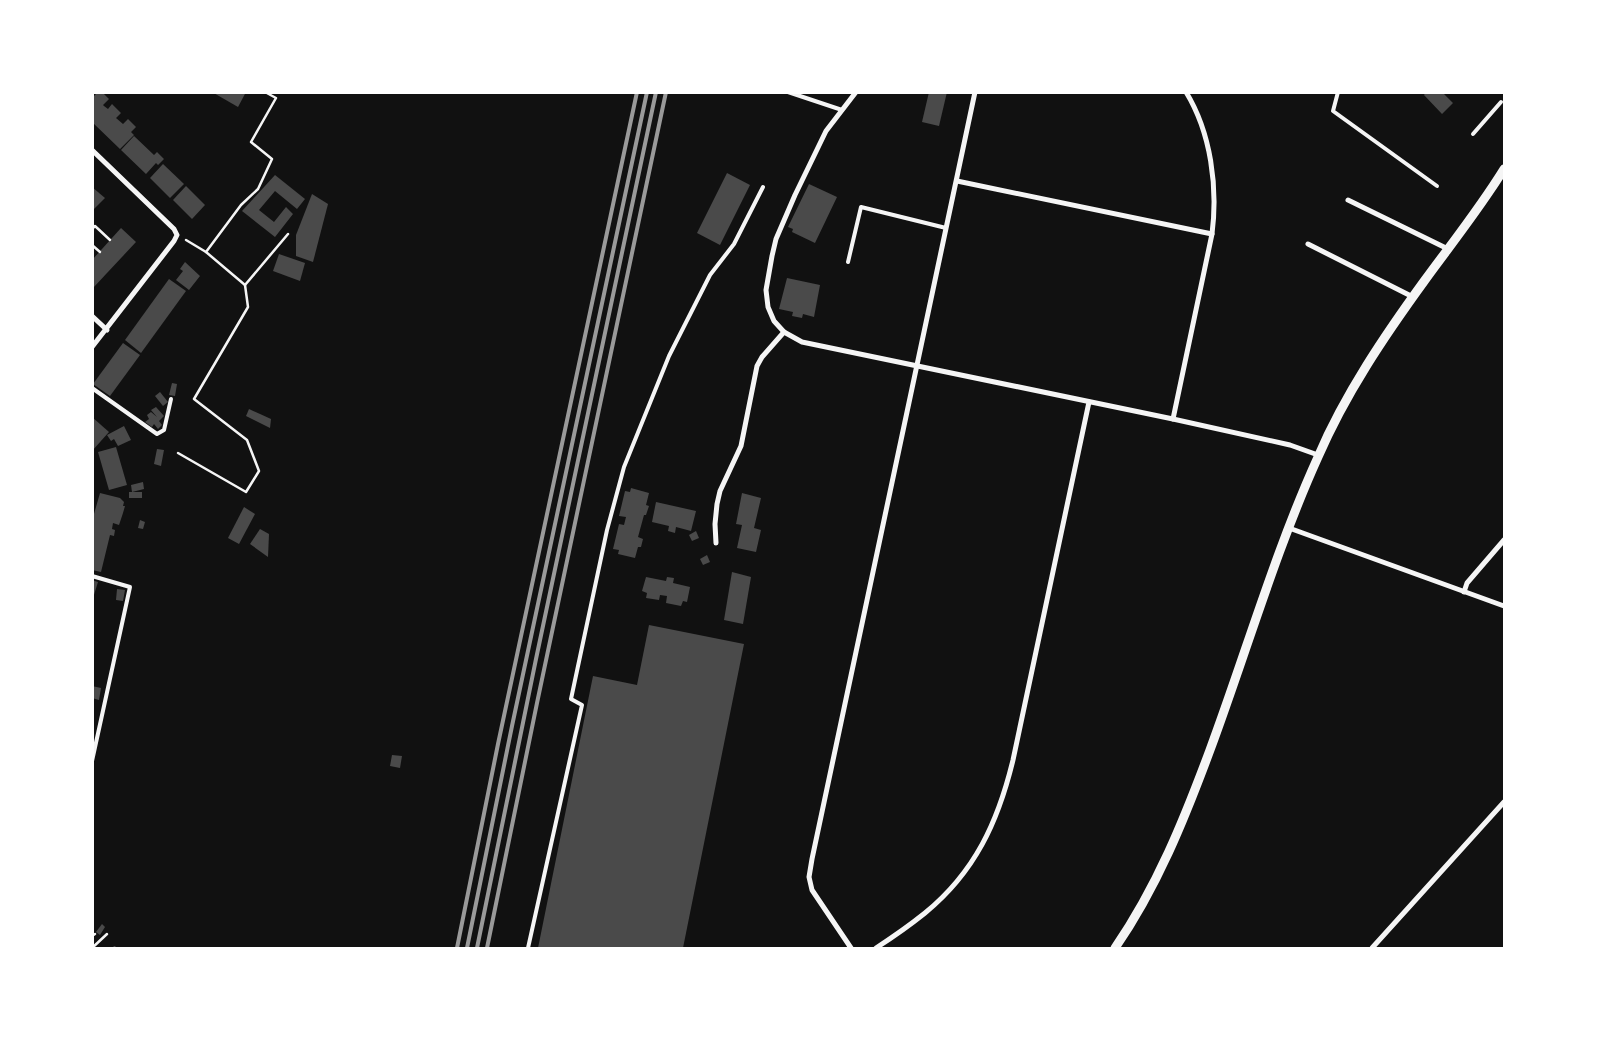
<svg xmlns="http://www.w3.org/2000/svg" width="1597" height="1041" font-family="'Sofia Sans Condensed',sans-serif">
	<rect width="100%" height="100%" fill="#111"/>
	<g fill="#4a4a4a">
		<path d="M98,92H102L109,99L103,105L104,106L108,109L112,104L121,113L116,118L123,124L128,119L136,127L131,132L134,135L120,149L92,122V95L94,96Z"/>
		<path d="M212,92H246L238,107Z"/>
		<path d="M929,92H947L939,126L922,122Z"/>
		<path d="M1426,92H1445L1444,94L1453,103L1442,114L1424,95Z"/>
		<path d="M134,136L154,155L157,152L164,159L158,165L156,163L146,174L121,150Z"/>
		<path d="M163,164L184,184L170,198L150,178Z"/>
		<path d="M727,173L750,185L720,245L697,233Z"/>
		<path d="M275,175L305,199L297,209L275,191L259,210L274,222L286,207L293,214L275,237L242,211Z"/>
		<path d="M809,184L837,197L815,243L792,232L793,229L788,227Z"/>
		<path d="M186,186L205,205L192,219L173,200Z"/>
		<path d="M92,187L105,198L92,211Z"/>
		<path d="M312,194L328,204L313,262L296,256V235Z"/>
		<path d="M121,228L136,242L93,288L92,260Z"/>
		<path d="M279,254L305,263L300,281L273,271Z"/>
		<path d="M185,262L200,276L189,290L176,280L183,271L180,269Z"/>
		<path d="M787,278L820,285L814,317L803,314L802,318L792,316L793,312L779,309Z"/>
		<path d="M169,279L186,291L141,353L125,340Z"/>
		<path d="M123,343L140,355L110,396L93,384Z"/>
		<path d="M172,383L177,384L175,396L169,395Z"/>
		<path d="M160,392L168,402L163,406L155,396Z"/>
		<path d="M156,407L164,416L159,421L162,425L158,429L154,424L152,427L145,422L149,419L147,415L151,412L157,417L151,410Z"/>
		<path d="M249,409L271,419L270,428L246,416Z"/>
		<path d="M92,417L109,432L92,451Z"/>
		<path d="M124,426L131,440L118,446L114,439L111,441L107,435Z"/>
		<path d="M116,447L127,485L109,490L98,452Z"/>
		<path d="M157,449L164,450L161,466L154,464Z"/>
		<path d="M143,482L144,489L132,492L131,485Z"/>
		<path d="M631,488L649,493L646,505L649,506L646,515H644L638,537L643,539L641,547H638L635,558L618,554L619,550L613,549L619,524L624,525L626,517L619,516L625,491L630,492Z"/>
		<rect x="129" y="492" width="13" height="6"/>
		<path d="M100,493L120,498L124,502L123,506H125L123,513L117,510L123,513L119,525L113,523L112,529L115,530L114,536L110,535L101,572L92,570V521Z"/>
		<path d="M742,493L761,498L754,528L761,530L756,552L737,548L742,525L736,524Z"/>
		<path d="M656,502L696,511L691,531L676,527L675,533L668,531L669,526L652,522Z"/>
		<path d="M244,507L255,514L239,544L228,538Z"/>
		<path d="M140,520L145,522L143,529L138,528Z"/>
		<path d="M260,529L269,534L268,557L250,544Z"/>
		<path d="M696,531L699,538L692,541L689,535Z"/>
		<path d="M707,555L710,562L703,565L700,559Z"/>
		<path d="M732,572L751,577L743,624L724,620Z"/>
		<path d="M646,577L666,581L667,577L674,578L673,583L690,587L687,602L683,601L681,606L666,603L667,596L660,595L659,600L646,598L647,593L642,591Z"/>
		<path d="M92,580L98,582L93,598H92Z"/>
		<path d="M117,589L125,590L123,601L116,600Z"/>
		<path d="M649,625L744,644L683,948H538L593,676L637,685Z"/>
		<path d="M92,686L101,688L99,700L92,698Z"/>
		<path d="M392,755L402,756L400,768L390,766Z"/>
		<path d="M102,924L105,927L100,935L96,932Z"/>
	</g>
	<g fill="none" stroke-linecap="round" stroke-linejoin="round">
		<g stroke="#f5f5f5" stroke-width="2.5">
			<path d="M265,92L276,98L251,142L272,159L258,189L241,205L206,252L245,285L288,234"/>
			<path d="M92,229L95,226L110,240"/>
			<path d="M186,240L206,252"/>
			<path d="M92,245L100,252"/>
			<path d="M178,453L246,492L259,471L247,440L194,399L248,307L245,285"/>
			<path d="M92,936L95,934"/>
			<path d="M92,948L107,934"/>
			<path d="M114,948H115"/>
		</g>
		<g stroke="#f5f5f5" stroke-width="4">
			<path d="M788,92L842,110"/>
			<path d="M1338,92L1333,111L1437,186"/>
			<path d="M1473,134L1501,102"/>
			<path d="M848,262L861,207L946,228"/>
			<path d="M92,388L157,434L164,430L171,399"/>
			<path d="M92,576L130,587L92,761"/>
			<path d="M528,948L582,705L571,699L607,530L624,467L669,356L710,275L734,244L763,187"/>
		</g>
		<g stroke="#f5f5f5" stroke-width="5">
			<path d="M856,92L826,131L795,195L776,239L772,256L766,290L768,307L774,321L784,332L802,342L1173,419L1290,445L1318,455"/>
			<path d="M92,150L174,229L177,235L174,241L92,347"/>
			<path d="M957,181L1212,234"/>
			<path d="M1348,200L1448,249"/>
			<path d="M1308,244L1413,297"/>
			<path d="M92,316L107,330"/>
			<path d="M1173,419L1212,234C1218,187 1211,133 1186,92"/>
			<path d="M1289,528L1504,606"/>
			<path d="M716,543L715,524L717,504L720,491L741,446L757,366L762,357L784,332"/>
			<path d="M1464,592L1467,583L1504,540"/>
			<path d="M851,948L812,890L809,877L812,859L975,92"/>
			<path d="M876,948C893,937 910,925 925,913C975,872 998,822 1013,760L1089,402"/>
			<path d="M1372,948L1504,802"/>
		</g>
		<path stroke="#f5f5f5" stroke-width="9" d="M1115,948C1157,887 1184,820 1210,750C1246,653 1275,552 1318,457C1345,394 1385,335 1425,280C1452,243 1480,208 1504,169"/>
		<g stroke="#9a9a9a" stroke-width="4">
			<path d="M457,948L498,744L637,92"/>
			<path d="M467,948L512,726L647,92"/>
			<path d="M477,948L536,659L656,92"/>
			<path d="M487,948L537,703L666,92"/>
		</g>
	</g>
	<rect width="1597" height="1041" fill="none" stroke="#ffffff" stroke-width="188"/>
</svg>
